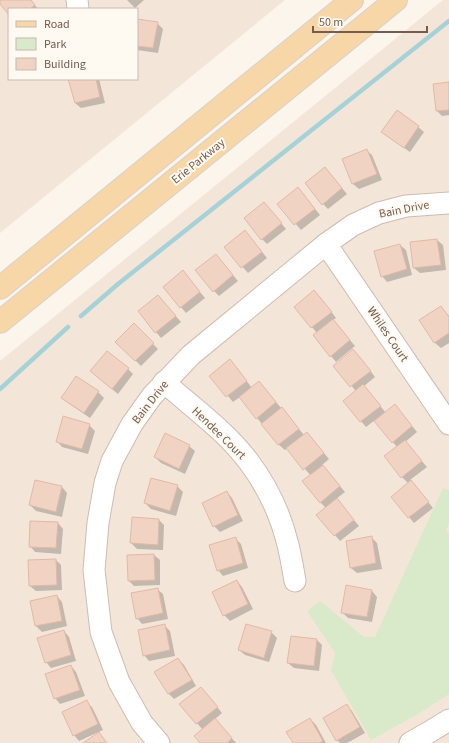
<svg xmlns="http://www.w3.org/2000/svg" width="449" height="743" font-family="'Source Sans 3',sans-serif">
	<rect width="100%" height="100%" fill="#fcf5eb"/>
	<g fill="#f3e6d9" fill-rule="evenodd">
		<path d="M0,0H285L0,233ZM9,9H137V79H9Z"/>
		<path d="M443,0H449V743H0V361Z"/>
	</g>
	<path fill="#d8eac9" d="M443,488L449,490V523L446,530L449,534V694L418,714L371,740L331,670L335,653L307,611L320,601L364,637H375Z"/>
	<g fill="#0003">
		<path d="M0,0H31L38,9H9V13L0,2Z"/>
		<path d="M127,0H144L135,8Z"/>
		<path d="M137,20L157,23L163,29L158,53L137,50Z"/>
		<path d="M69,79H99L105,103L81,108L75,103Z"/>
		<path d="M449,83V115L442,116L437,111Z"/>
		<path d="M397,112L418,127L424,132L410,152L388,137L383,132Z"/>
		<path d="M366,150L372,155L382,180L359,189L353,184L343,159Z"/>
		<path d="M325,168L347,194L328,209L323,204Z"/>
		<path d="M303,194L320,215L301,230L279,204Z"/>
		<path d="M264,203L286,229L267,244L262,239Z"/>
		<path d="M250,237L267,258L248,273L225,247Z"/>
		<path d="M437,240L443,245L446,270L420,273L414,268Z"/>
		<path d="M400,245L406,250L412,275L387,282L382,276Z"/>
		<path d="M216,255L238,281L219,296L214,291Z"/>
		<path d="M183,272L205,298L186,313L164,287Z"/>
		<path d="M158,296L181,322L161,338L156,332Z"/>
		<path d="M320,297L336,318L333,320L355,346L336,362L331,356L317,333L295,307Z"/>
		<path d="M441,307L449,316V343L441,348L435,343L421,321Z"/>
		<path d="M134,325L158,349L141,366L117,342Z"/>
		<path d="M359,356L375,377L364,386L386,413L400,411L417,432L405,442L427,467L410,480L433,508L414,523L392,497L409,484L402,477L397,447L375,420L366,427L344,401L356,391L334,366Z"/>
		<path d="M235,366L252,388L259,382L304,435L312,439L329,459L322,465L345,492L336,499L359,526L340,541L318,515L326,508L320,502L311,476L287,448L285,450L279,445L240,397L233,402L211,376Z"/>
		<path d="M128,369L133,374L118,394L97,377Z"/>
		<path d="M98,392L104,398L90,418L68,403L62,398Z"/>
		<path d="M89,425L95,431L88,454L62,447L57,441Z"/>
		<path d="M189,446L195,451L185,474L161,463L155,457Z"/>
		<path d="M177,486L183,492L176,516L151,509L145,503Z"/>
		<path d="M62,487L67,493L62,517L36,511L30,505Z"/>
		<path d="M227,492L232,498L243,521L220,532L214,526Z"/>
		<path d="M133,518L159,520L164,525L163,550L137,549L131,543Z"/>
		<path d="M58,523L63,529L61,554L35,552L30,546Z"/>
		<path d="M371,537L377,543L382,569L357,573L351,568Z"/>
		<path d="M236,539L241,544L248,568L223,576L218,570Z"/>
		<path d="M154,555L160,560V585L134,586L129,581Z"/>
		<path d="M56,560L61,565L62,590L36,591L30,586Z"/>
		<path d="M237,581L242,587L253,609L230,621L224,615Z"/>
		<path d="M157,589L163,594L168,619L142,624L137,618Z"/>
		<path d="M372,591L377,597L372,622L348,618L342,612Z"/>
		<path d="M57,596L62,602L67,626L42,632L36,626L31,601Z"/>
		<path d="M164,625L170,631L175,656L149,661L144,655Z"/>
		<path d="M64,631L69,637L76,661L51,668L46,662Z"/>
		<path d="M271,632L277,638L269,662L245,655L239,650Z"/>
		<path d="M317,640L322,645L319,671L294,668L288,663Z"/>
		<path d="M178,659L184,665L196,686L174,699L169,694L156,672Z"/>
		<path d="M71,666L76,672L85,696L60,704L55,698Z"/>
		<path d="M206,693L222,713L215,719L236,743H202L203,730L181,705Z"/>
		<path d="M86,702L92,707L103,730L79,741L74,735Z"/>
		<path d="M347,706L352,711L365,733L347,743H340L337,740Z"/>
		<path d="M310,719L316,725L326,743H294Z"/>
	</g>
	<g fill="none" stroke-linecap="round" stroke-linejoin="round">
		<g stroke="#a6d2d7" stroke-width="4.5">
			<path d="M81,316L118,284L449,21"/>
			<path d="M0,389L68,327"/>
		</g>
	</g>
	<g fill="#f0d3c3" stroke="#e3b9a4">
		<path d="M0,0H31L35,5L30,9H9V15L0,4Z"/>
		<path d="M137,19L158,22L153,48L137,46Z"/>
		<path d="M68,79H96L100,97L75,103Z"/>
		<path d="M449,82V110L436,111L433,84Z"/>
		<path d="M397,110L419,126L404,148L381,132Z"/>
		<path d="M367,149L377,174L352,184L342,159Z"/>
		<path d="M325,167L342,188L322,205L305,183Z"/>
		<path d="M298,187L315,209L294,225L277,204Z"/>
		<path d="M264,202L282,223L261,240L244,218Z"/>
		<path d="M245,230L262,252L241,268L224,247Z"/>
		<path d="M437,239L441,265L413,268L410,242Z"/>
		<path d="M400,244L407,269L381,277L374,251Z"/>
		<path d="M216,254L233,275L213,292L195,270Z"/>
		<path d="M183,270L200,292L180,308L163,287Z"/>
		<path d="M314,290L332,312L311,328L294,307Z"/>
		<path d="M158,295L176,316L155,333L138,311Z"/>
		<path d="M441,306L449,317V333L434,343L419,320Z"/>
		<path d="M333,319L350,340L330,357L313,335Z"/>
		<path d="M134,323L154,343L135,361L115,342Z"/>
		<path d="M353,349L371,371L350,387L333,366Z"/>
		<path d="M107,351L129,368L112,389L90,371Z"/>
		<path d="M230,359L247,381L226,397L209,376Z"/>
		<path d="M76,376L99,391L84,413L61,398Z"/>
		<path d="M259,381L276,402L256,419L239,397Z"/>
		<path d="M363,384L381,406L360,422L343,401Z"/>
		<path d="M395,404L412,426L392,443L374,421Z"/>
		<path d="M282,407L299,429L278,445L261,424Z"/>
		<path d="M63,416L90,424L82,449L56,442Z"/>
		<path d="M307,432L324,453L303,470L286,448Z"/>
		<path d="M165,433L190,445L179,469L154,457Z"/>
		<path d="M405,440L422,461L401,478L384,456Z"/>
		<path d="M323,465L340,486L320,503L302,481Z"/>
		<path d="M151,478L178,485L170,511L144,503Z"/>
		<path d="M35,480L62,486L56,512L29,505Z"/>
		<path d="M411,480L429,502L408,518L391,497Z"/>
		<path d="M227,491L238,515L213,527L202,503Z"/>
		<path d="M337,498L354,520L334,536L316,515Z"/>
		<path d="M132,517L159,519L158,545L130,543Z"/>
		<path d="M30,521L58,522L56,548L29,547Z"/>
		<path d="M372,536L376,563L350,568L346,541Z"/>
		<path d="M236,537L243,563L217,571L209,545Z"/>
		<path d="M154,554L155,580L128,581L127,555Z"/>
		<path d="M56,559L57,585L29,586L28,560Z"/>
		<path d="M237,580L248,604L223,616L212,592Z"/>
		<path d="M346,585L372,590L367,617L341,613Z"/>
		<path d="M158,588L163,613L136,619L131,593Z"/>
		<path d="M57,595L62,621L35,626L30,601Z"/>
		<path d="M165,624L170,650L143,656L138,630Z"/>
		<path d="M246,624L272,631L264,658L238,650Z"/>
		<path d="M64,630L71,655L45,663L37,638Z"/>
		<path d="M291,636L317,639L314,666L287,663Z"/>
		<path d="M178,658L192,680L168,694L154,672Z"/>
		<path d="M71,665L80,690L54,699L45,674Z"/>
		<path d="M201,687L218,707L196,724L179,704Z"/>
		<path d="M87,700L98,724L73,736L62,712Z"/>
		<path d="M347,704L360,727L336,741L323,718Z"/>
		<path d="M215,718L232,738L227,743H200L194,736Z"/>
		<path d="M310,718L323,741L319,743H293L286,732Z"/>
		<path d="M99,732L107,743H83Z"/>
	</g>
	<g fill="none" stroke-linecap="round" stroke-linejoin="round">
		<defs>
			<g id="minor">
				<path d="M77,0L78,9"/>
				<path d="M326,244L449,424"/>
				<path d="M164,382C193,408 226,431 249,462C267,486 281,516 288,545C291,557 293,569 295,581"/>
				<path d="M159,743L142,723L119,682L101,632L94,570L98,523L105,483L112,461L132,424L152,396L191,355L326,244L353,225L379,213L406,206L449,203"/>
				<path d="M410,743L426,734L449,720"/>
			</g>
			<g id="major">
				<path d="M0,288L352,0"/>
				<path d="M0,322L396,0"/>
			</g>
		</defs>
		<use href="#minor" stroke="#cebcb0" stroke-width="23"/>
		<use href="#major" stroke="#d9d1cd" stroke-width="24"/>
		<use href="#minor" stroke="#fff" stroke-width="21"/>
		<use href="#major" stroke="#f7d6a7" stroke-width="22"/>
	</g>
	<g text-anchor="middle" stroke-width="4" stroke-linejoin="round" paint-order="stroke">
		<g font-size="12" fill="#775b4e" stroke="#fef9f1">
			<text transform="translate(198 161) rotate(-39)" y="4">Erie Parkway</text>
			<text transform="translate(404 209) rotate(-11)" y="4">Bain Drive</text>
			<text transform="translate(388 334) rotate(56)" y="4">Whiles Court</text>
			<text transform="translate(150 402) rotate(-52)" y="4">Bain Drive</text>
			<text transform="translate(219 433) rotate(44)" y="4">Hendee Court</text>
		</g>
	</g>
	<rect x="8" y="8" width="130" height="72" fill="#fef9f1" stroke="#c8bab0"/>
	<rect x="16" y="21" width="20" height="6" fill="#f7d6a7" stroke="#c8bab0"/>
	<text x="44" y="28" font-size="12" fill="#775b4e">Road</text>
	<rect x="16" y="38" width="20" height="12" fill="#d8eac9" stroke="#c8bab0"/>
	<text x="44" y="48" font-size="12" fill="#775b4e">Park</text>
	<rect x="16" y="58" width="20" height="12" fill="#f0d3c3" stroke="#c8bab0"/>
	<text x="44" y="68" font-size="12" fill="#775b4e">Building</text>
	<path d="M313 26v6h114v-6" fill="none" stroke="#775b4e" stroke-width="2"/>
	<text x="319" y="26" font-size="12" fill="#775b4e" stroke="#fef9f1" stroke-width="3" paint-order="stroke">50 m</text>
</svg>
